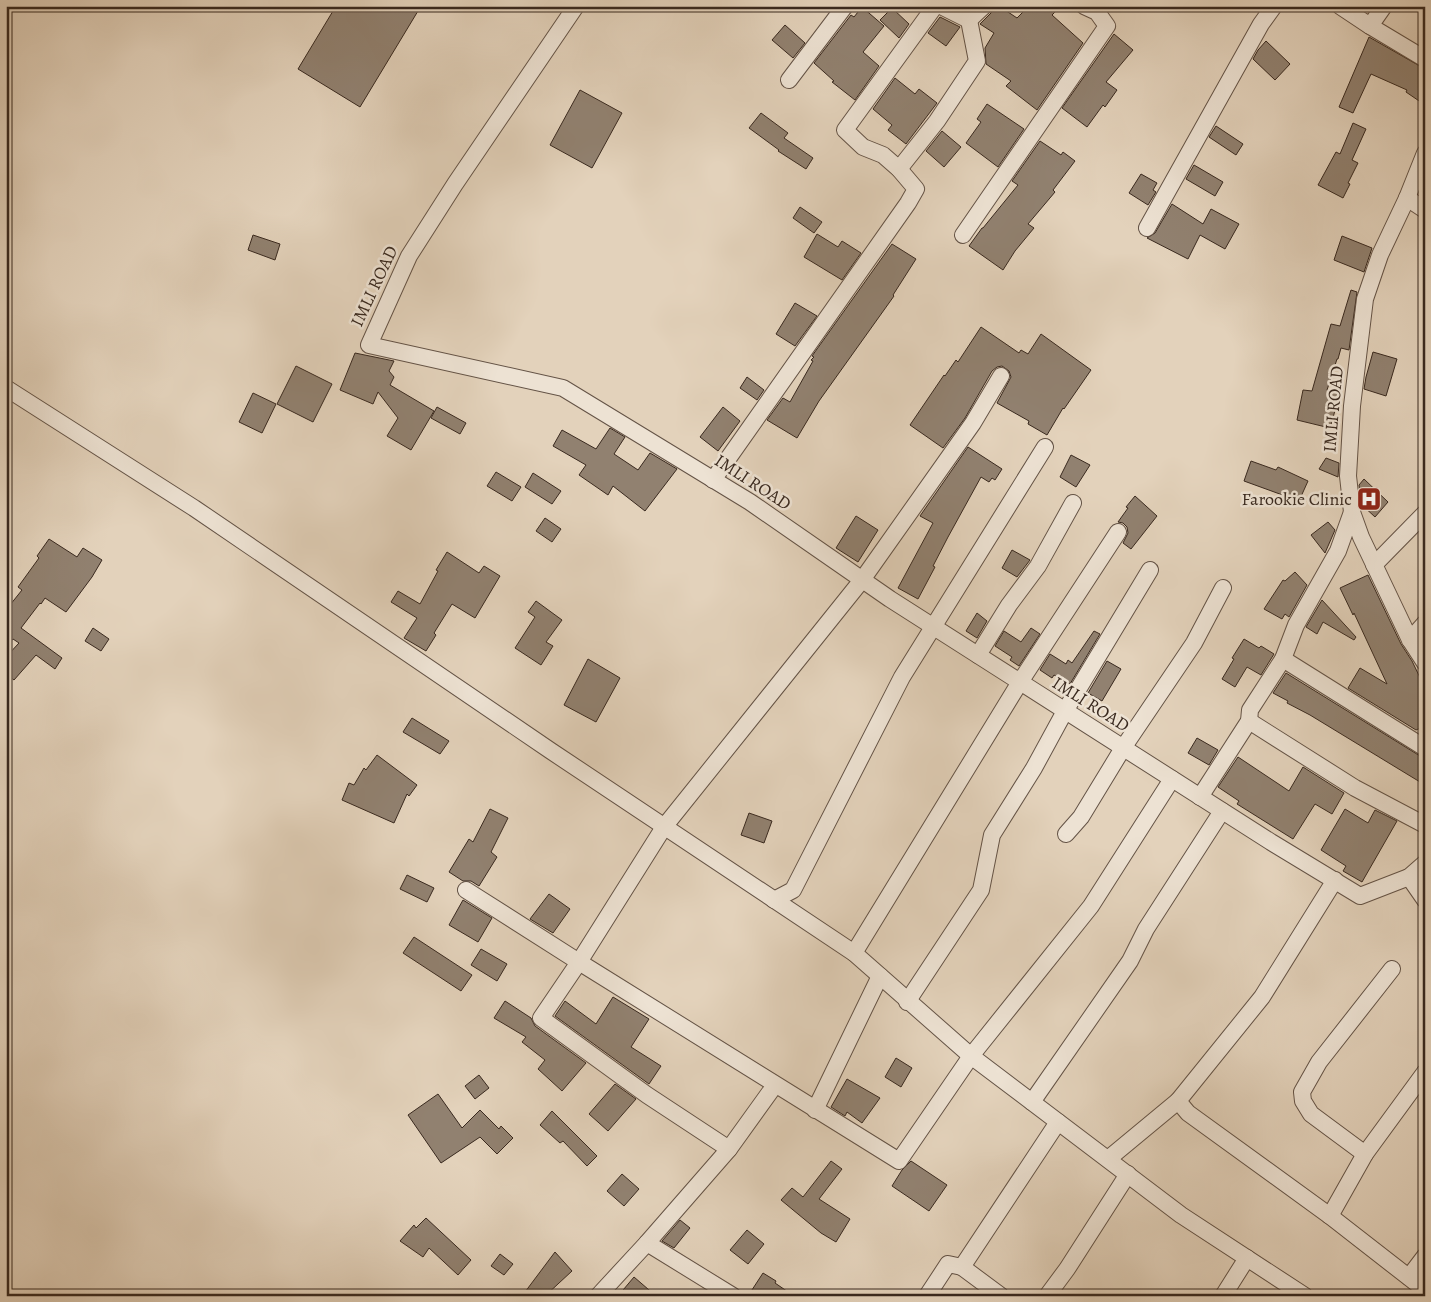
<svg xmlns="http://www.w3.org/2000/svg" width="1431" height="1302" font-family="Alegreya,serif">
	<rect width="100%" height="100%" fill="#e3d2bb"/>
	<filter id="stains"><feTurbulence type="fractalNoise" baseFrequency=".004" numOctaves="4"/><feColorMatrix values="0 0 0 0 .2 0 0 0 0 .09 0 0 0 0 .02 0 0 0 .5 -.17"/></filter>
	<radialGradient id="worn" r=".72"><stop offset=".6" stop-color="#630" stop-opacity="0"/><stop offset="1" stop-color="#630" stop-opacity=".3"/></radialGradient>
	<g fill="#918170" stroke="#39291f">
		<path d="M336,6H421L360,107L298,69Z"/>
		<path d="M994,6H999L1017,18L1029,6H1061L1052,15L1083,43L1037,110L1006,86L1011,81L986,64L985,48L994,33L980,24L991,13Z"/>
		<path d="M862,7L884,26L863,52L879,66L855,100L832,82L834,81L814,63L851,15L854,17Z"/>
		<path d="M892,8L909,24L899,38L880,20Z"/>
		<path d="M940,17L960,27L946,46L928,33Z"/>
		<path d="M785,25L805,43L793,58L772,40Z"/>
		<path d="M1114,34L1133,50L1106,82L1117,90L1105,107L1103,105L1087,127L1062,108Z"/>
		<path d="M1369,37L1425,69V105L1406,92L1407,90L1371,74L1353,113L1339,107Z"/>
		<path d="M1266,41L1290,64L1275,80L1253,59L1258,50Z"/>
		<path d="M895,78L915,94L919,89L937,103L906,144L888,130L892,125L873,109Z"/>
		<path d="M580,90L622,113L592,168L550,145Z"/>
		<path d="M987,104L1024,129L998,167L966,143L981,122L977,119Z"/>
		<path d="M761,113L788,133L784,138L813,158L806,169L778,151L779,150L749,128Z"/>
		<path d="M1353,123L1366,129L1352,160L1358,163L1348,183L1350,184L1343,198L1318,185L1336,152L1340,154Z"/>
		<path d="M1216,126L1243,144L1236,155L1209,137Z"/>
		<path d="M942,131L961,147L944,167L926,151Z"/>
		<path d="M1040,141L1061,155L1063,152L1075,161L1053,190L1055,192L1028,224L1034,228L1015,251L1003,270L969,246L982,228H983L1018,185L1012,181Z"/>
		<path d="M1194,165L1223,182L1215,196L1186,179Z"/>
		<path d="M1141,174L1157,183L1153,190L1156,192L1148,205L1129,193Z"/>
		<path d="M1172,204L1203,224L1211,209L1239,224L1225,249L1200,235L1188,259L1147,238L1155,233Z"/>
		<path d="M800,207L822,222L814,233L793,218Z"/>
		<path d="M817,234L838,247L842,241L861,253L842,280L804,257Z"/>
		<path d="M253,235L280,244L275,260L248,250Z"/>
		<path d="M1342,236L1372,248L1364,272L1334,260Z"/>
		<path d="M892,244L916,259L893,295L894,296L819,401L797,438L767,420L783,398L790,402L813,361L811,360L814,357L812,356Z"/>
		<path d="M1351,290L1357,292L1349,350L1341,348L1338,359H1337L1327,390L1340,393L1330,428L1297,420L1303,390L1312,391L1331,324L1340,326Z"/>
		<path d="M795,303L817,316L795,346L776,334Z"/>
		<path d="M981,327L1019,353L1021,350L1028,354L1041,334L1091,370L1064,409L1063,408L1047,435L1028,424L1029,421L997,403L1011,377L1009,371L1002,366L997,367L992,371L965,418L943,448L910,425L944,375L945,376L956,360L958,362Z"/>
		<path d="M1373,352L1397,359L1386,396L1364,389L1366,377Z"/>
		<path d="M355,353L394,361L389,371L394,377L390,385L434,411L411,450L387,436L398,418L378,392L373,404L340,390Z"/>
		<path d="M296,366L332,384L313,422L277,404Z"/>
		<path d="M747,377L764,390L757,400L740,388Z"/>
		<path d="M253,393L276,404L262,433L239,422Z"/>
		<path d="M437,407L466,423L460,434L431,418Z"/>
		<path d="M723,407L740,421L718,451L700,437Z"/>
		<path d="M610,428L625,437L614,454L638,470L650,453L677,469L645,511L613,486L608,495L579,475L586,465L553,446L562,430L596,449Z"/>
		<path d="M968,447L1002,469L995,480L992,478L989,482L981,477L948,537L933,566L935,567L918,599L898,588L933,523L920,516Z"/>
		<path d="M1071,455L1090,465L1076,487L1060,477Z"/>
		<path d="M1326,458L1339,463L1338,477L1319,469Z"/>
		<path d="M1251,461L1276,470L1278,467L1308,481L1299,501L1244,481Z"/>
		<path d="M496,472L521,487L512,501L487,486Z"/>
		<path d="M533,473L561,491L552,504L525,487Z"/>
		<path d="M1364,479L1388,502L1375,517L1361,504L1359,485Z"/>
		<path d="M1135,496L1157,516L1131,549L1123,543L1128,533L1127,527L1123,523L1118,522L1128,508L1126,507Z"/>
		<path d="M856,516L878,530L858,562L836,548Z"/>
		<path d="M545,518L561,529L552,542L536,531Z"/>
		<path d="M1328,522L1335,530L1325,553L1311,535Z"/>
		<path d="M49,539L77,557L83,548L102,560L92,577L66,612L45,598L41,604L40,603L21,628L62,658L55,669L36,655L14,680L6,674V657L19,643L13,639L6,647V610L22,590L18,587L39,558L37,556Z"/>
		<path d="M1012,550L1030,560L1017,577L1002,568Z"/>
		<path d="M447,552L479,573L484,566L500,576L475,618L452,604L434,633L436,635L426,651L404,638L417,618L391,602L398,591L420,604L438,571L436,570Z"/>
		<path d="M1295,572L1307,585L1289,617L1285,614L1282,619L1264,609L1283,580L1285,581Z"/>
		<path d="M1368,575L1401,644L1412,661L1425,688V726L1416,730L1348,688L1360,668L1387,684L1354,613L1353,615L1340,588Z"/>
		<path d="M1322,600L1356,637L1354,640L1323,622L1317,634L1306,627Z"/>
		<path d="M536,601L562,620L546,642L553,646L541,665L515,648L535,617L528,612Z"/>
		<path d="M977,613L987,621L977,638L966,631Z"/>
		<path d="M93,628L109,639L101,651L85,641Z"/>
		<path d="M1031,628L1040,634L1019,666L1010,660L1012,657L995,646L1004,631L1021,642Z"/>
		<path d="M1094,631L1100,634L1070,684L1054,675L1052,678L1040,670L1050,654L1066,664L1068,660L1072,663Z"/>
		<path d="M1244,639L1259,648L1261,646L1274,654L1261,675L1247,667L1235,687L1222,679L1234,659L1232,658Z"/>
		<path d="M588,659L620,678L596,722L564,705Z"/>
		<path d="M1107,661L1121,669L1102,701L1088,693Z"/>
		<path d="M1286,673L1420,756L1425,758V785L1310,715L1287,703L1288,701L1273,693Z"/>
		<path d="M412,718L449,741L440,754L403,732Z"/>
		<path d="M1197,738L1218,750L1209,765L1188,753Z"/>
		<path d="M377,755L417,785L409,796L407,794L394,823L342,800L349,783L354,785L364,768L366,770Z"/>
		<path d="M1238,757L1289,791L1303,767L1344,793L1332,814L1315,804L1293,839L1237,804L1239,801L1218,787Z"/>
		<path d="M490,809L508,818L491,852L497,857L479,886L471,881H463L449,872L469,839L473,842Z"/>
		<path d="M1345,809L1368,823L1375,810L1397,821L1362,882L1343,871L1346,866L1321,850Z"/>
		<path d="M749,813L772,821L764,843L741,835Z"/>
		<path d="M407,875L434,888L427,902L400,889Z"/>
		<path d="M549,894L570,909L553,933L530,919Z"/>
		<path d="M463,900L492,918L478,942L449,925Z"/>
		<path d="M414,937L472,975L461,991L403,953Z"/>
		<path d="M481,949L507,964L497,981L471,965Z"/>
		<path d="M613,997L649,1019L631,1047L661,1066L649,1084L555,1016L565,1001L596,1024Z"/>
		<path d="M505,1001L531,1018L535,1026L586,1063L562,1091L538,1069L545,1060L522,1042L526,1037L494,1018Z"/>
		<path d="M896,1058L912,1068L901,1087L885,1077Z"/>
		<path d="M479,1075L489,1088L475,1099L465,1086Z"/>
		<path d="M847,1079L880,1098L862,1123L847,1112L845,1116L831,1107Z"/>
		<path d="M615,1084L636,1099L608,1131L589,1114Z"/>
		<path d="M438,1094L462,1128L480,1110L499,1129L501,1126L513,1138L497,1154L480,1137L441,1163L408,1115Z"/>
		<path d="M552,1111L597,1156L587,1166L563,1141L560,1143L540,1125Z"/>
		<path d="M831,1161L842,1169L819,1199L850,1219L836,1242L821,1233L781,1200L792,1188L803,1197Z"/>
		<path d="M911,1161L947,1185L929,1211L892,1186L902,1170Z"/>
		<path d="M622,1174L639,1189L624,1206L607,1191Z"/>
		<path d="M426,1218L471,1260L458,1275L429,1248L423,1257L400,1241L414,1225L416,1228Z"/>
		<path d="M680,1220L690,1228L674,1248L662,1241Z"/>
		<path d="M747,1230L764,1244L748,1264L730,1250Z"/>
		<path d="M555,1252L572,1271L545,1296H522Z"/>
		<path d="M500,1254L513,1264L504,1275L491,1266Z"/>
		<path d="M763,1273L776,1281L775,1283L794,1296H748Z"/>
		<path d="M634,1277L656,1296H618Z"/>
	</g>
	<g fill="none" stroke-linecap="round" stroke-linejoin="round">
		<defs>
			<g id="street">
				<path d="M576,6L455,184L409,256L369,345L563,388L750,502L890,599L1271,842L1360,896L1409,877L1425,863"/>
				<path d="M941,6L969,20"/>
				<path d="M1340,6L1370,26L1425,59"/>
				<path d="M969,20L984,6"/>
				<path d="M1370,26L1384,6"/>
				<path d="M789,80L845,6"/>
				<path d="M1425,153L1407,198L1380,255L1365,299L1352,406L1348,476L1352,512L1361,537L1410,640L1425,663"/>
				<path d="M899,169L937,121L977,61L969,20"/>
				<path d="M1407,198L1425,210"/>
				<path d="M1147,228L1261,24L1274,6"/>
				<path d="M963,235L1107,26L1097,12L1084,6"/>
				<path d="M1001,376L973,423L862,580L664,827L579,962L899,1161L971,1056L1091,906L1172,779"/>
				<path d="M6,388L194,508L551,751L854,953L971,1056L1181,1215L1305,1296"/>
				<path d="M713,480L908,203L916,189L899,169L883,155L863,147L845,130L935,6"/>
				<path d="M1374,565L1425,513"/>
				<path d="M1410,640L1425,623"/>
				<path d="M978,655L1009,605L1038,566L1073,503"/>
				<path d="M1283,659L1425,748"/>
				<path d="M1249,721L1355,788L1425,825"/>
				<path d="M1200,797L1249,721L1250,710L1283,659L1296,625L1338,551L1352,512"/>
				<path d="M1066,834L1081,817L1123,748L1194,643L1223,588"/>
				<path d="M1409,877L1425,900"/>
				<path d="M1335,880L1262,997L1178,1101L1188,1113L1330,1216L1425,1290"/>
				<path d="M466,890L579,962L541,1018L647,1095L729,1149L775,1085"/>
				<path d="M774,900L793,890L902,677L1045,447"/>
				<path d="M854,953L1020,682L1118,532"/>
				<path d="M907,1002L981,890L992,835L1034,768L1065,711L1150,570"/>
				<path d="M1032,1102L1130,961L1146,929L1222,811"/>
				<path d="M815,1110L880,976"/>
				<path d="M729,1149L647,1243L733,1296"/>
				<path d="M1365,1154L1311,1114L1303,1101L1302,1092L1319,1062L1392,969"/>
				<path d="M1108,1159L1178,1101"/>
				<path d="M1330,1216L1365,1154L1425,1072"/>
				<path d="M962,1267L1001,1296"/>
				<path d="M1409,1277L1425,1256"/>
				<path d="M598,1296L647,1243"/>
				<path d="M927,1296L948,1264L962,1267L1058,1122"/>
				<path d="M1047,1296L1067,1269L1128,1174"/>
				<path d="M1223,1296L1247,1258"/>
			</g>
		</defs>
		<use href="#street" stroke="#645346" stroke-width="18"/>
		<use href="#street" stroke="#ede2d3" stroke-width="16"/>
	</g>
	<defs>
		<symbol id="hospital-square" viewBox="-11 -11 22 22"><rect x="-9" y="-9" width="18" height="18" rx="4" fill="#8f2418" stroke="#ede2d3"/><path d="M-5-5h3v3.5h4V-5h3V5h-3V1.5h-4V5h-3Z" fill="#fff"/></symbol>
	</defs>
	<g fill-rule="evenodd">
		<use href="#hospital-square" x="1355" y="485" width="28" height="28"/>
	</g>
	<g text-anchor="middle" stroke-width="5" stroke-linejoin="round" paint-order="stroke">
		<g font-size="18" fill="#39291f" stroke="#ede2d3">
			<text transform="translate(374 286) rotate(-65)" y="6">IMLI ROAD</text>
			<text transform="translate(1333 409) rotate(-85)" y="6">IMLI ROAD</text>
			<text transform="translate(753 482) rotate(33)" y="6">IMLI ROAD</text>
			<text transform="translate(1091 704) rotate(32)" y="6">IMLI ROAD</text>
		</g>
		<g font-size="18" fill="#39291f" stroke="#ede2d3" text-anchor="end">
			<text x="1352" y="505">Farookie Clinic</text>
		</g>
	</g>
	<rect width="1431" height="1302" fill="none" stroke="#e3d2bb" stroke-width="25"/>
	<rect x="8" y="8" width="1416" height="1287" fill="none" stroke="#39291f" stroke-width="2.5"/>
	<rect x="12" y="12" width="1406" height="1277" fill="none" stroke="#39291f"/>
	<rect width="100%" height="100%" filter="url(#stains)"/>
	<rect width="100%" height="100%" fill="url(#worn)"/>
</svg>
